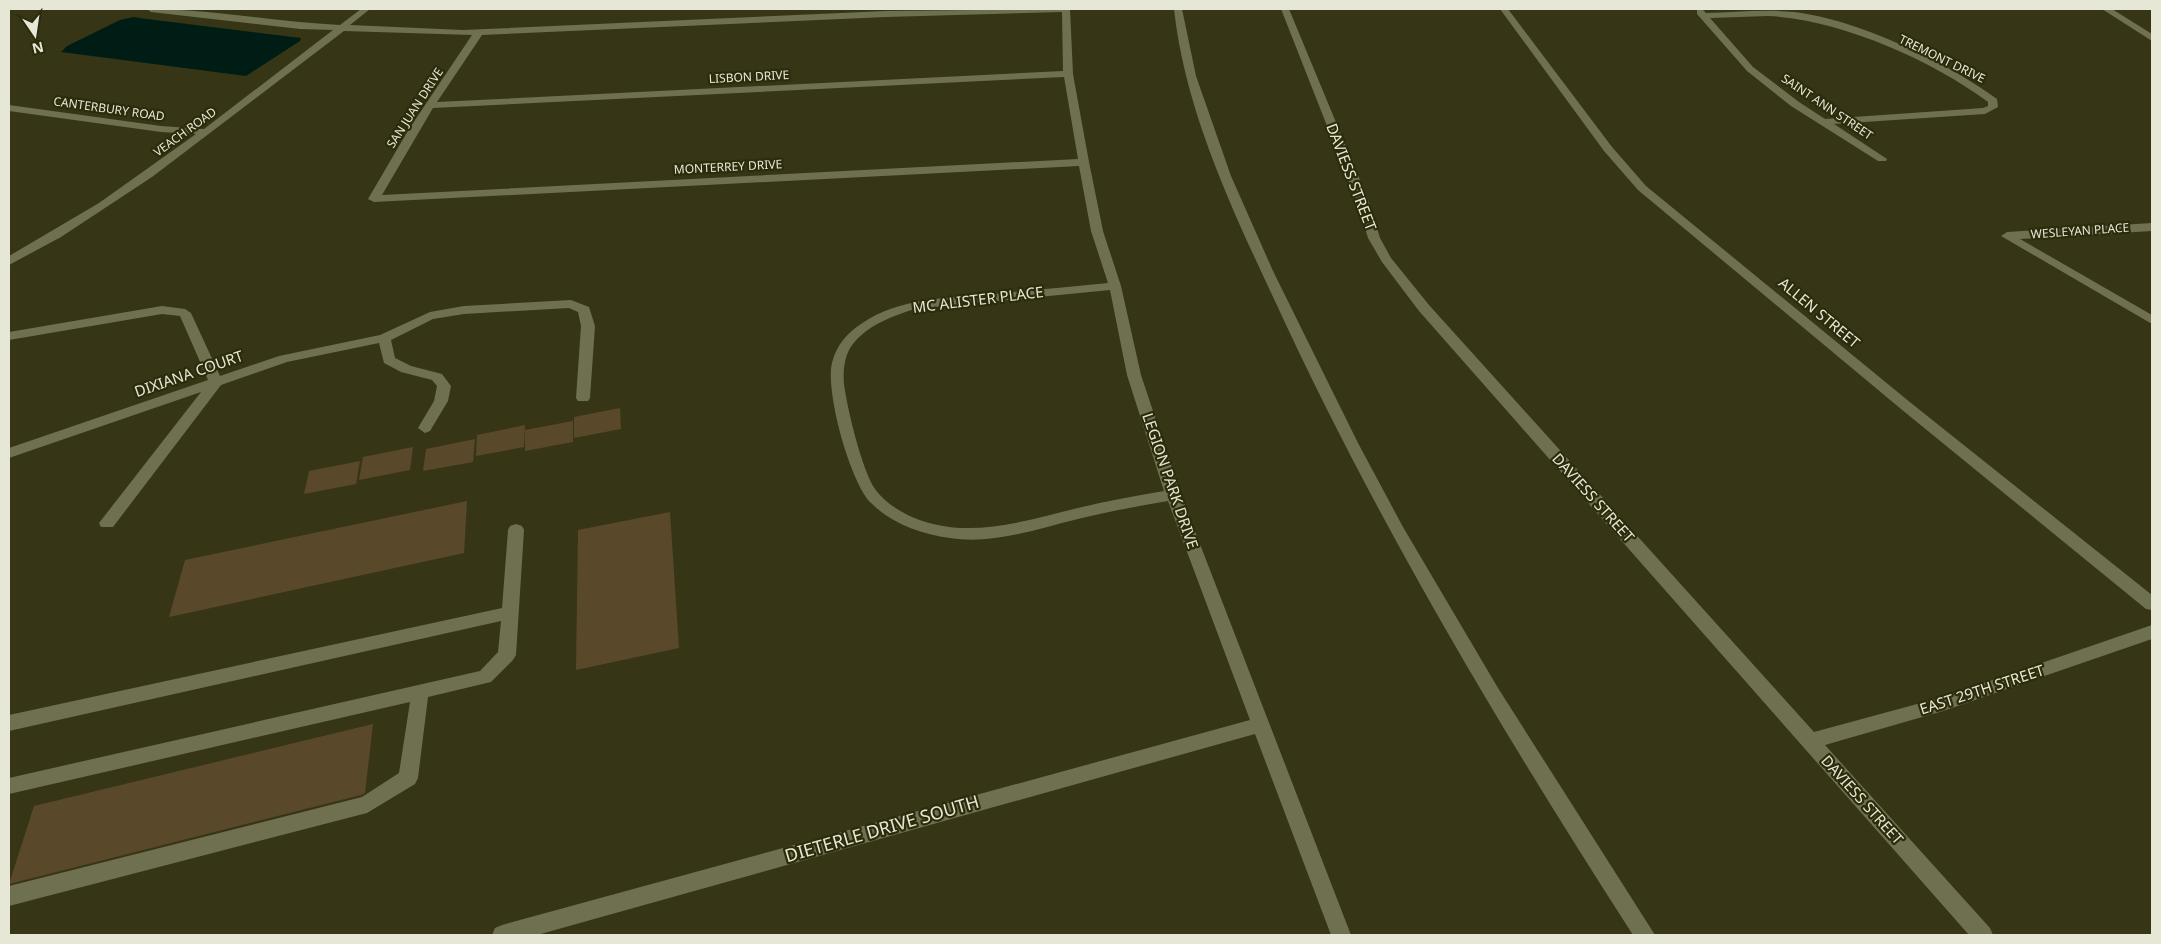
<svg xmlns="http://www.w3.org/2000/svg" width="2161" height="944" font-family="'Noto Sans',sans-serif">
	<rect width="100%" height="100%" fill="#363616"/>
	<path fill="#001d15" d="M134,17L139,18L301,38L300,41L246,76L61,52L67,46L120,20Z"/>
	<g fill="#5a482b">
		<path d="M620,408L621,429L574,438V417Z"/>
		<path d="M573,421V442L525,451V430Z"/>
		<path d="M525,425L524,447L476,456L477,435Z"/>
		<path d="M475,439L473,462L423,471L426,449Z"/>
		<path d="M413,447L410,470L359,480L363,457Z"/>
		<path d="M360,461L356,484L304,494L309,471Z"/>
		<path d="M467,501L464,553L169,617L185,560Z"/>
		<path d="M670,512L679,648L576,670L578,530Z"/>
		<path d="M373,724L365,793L361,795L9,884L34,806Z"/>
	</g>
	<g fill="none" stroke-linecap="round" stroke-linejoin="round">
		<g fill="#6f704f" fill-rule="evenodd">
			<path d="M147,9C211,9 275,22 340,25L361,9H370L350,25L463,30L886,11L1070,9L1073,74L1089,162L1103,231L1121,286L1141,375L1181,495L1351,935H1331L1255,734L537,935H492L495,928L502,925L1250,720L1168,501C1138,506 1107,512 1078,519C1037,529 992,545 950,538C921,534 892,524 871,503C850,482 825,391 832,363C836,346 847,333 861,324C900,297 948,298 993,294C1032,290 1070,287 1108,283L1091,231L1079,166L374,202L368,199L409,129L472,35L344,31L152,177L61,237L9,265V256L99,203L196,134L161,132L9,111V105L161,126L204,129L333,30L300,29L151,12ZM1062,12L1063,71L437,102L482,35L886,17ZM1064,77L1078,159L382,195L433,108ZM1110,290L1127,375L1164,491C1135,496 1107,501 1078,508C1031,519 982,536 933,524C912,519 888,507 875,489C862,470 847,408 844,384C843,373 844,360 849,350C862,327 892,316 915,309Z"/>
			<path d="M1174,9H1182L1196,76L1231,176L1273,271L1358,443L1403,527L1498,688L1655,935H1633C1501,730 1376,521 1274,299C1231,207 1185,110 1174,9Z"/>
			<path d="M1281,9H1289L1369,202L1380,238L1391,258L1429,305L1814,732L1943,697L2152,625V639L1943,711L1825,745L1990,928L1993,935H1969L1419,311L1382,262L1368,238L1357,202Z"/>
			<path d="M1500,9H1508L1612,147L1646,186L1911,403L2152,595V610L2146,609L1901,409L1638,190L1604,151Z"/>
			<path d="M2102,9H2112L2152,34V41Z"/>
			<path d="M1697,10H1703L1706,13C1735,12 1765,9 1794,12C1856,19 1947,62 1997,99L1998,107L1985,114L1834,124L1887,159L1886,161H1878L1791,106L1747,71L1697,14ZM1768,16C1839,19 1932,60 1988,102V106L1983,108L1825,119L1799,102L1753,67L1710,18Z"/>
			<path d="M2152,223V231L2020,239L2152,315V324L2001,236L2007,232Z"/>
			<path d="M571,300L589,307L595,326L590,398L588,401H578L576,398L581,326L578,312L569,308L464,314L433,319L391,340L395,358L411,366L442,374L451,386L448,401L430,431L425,433L418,428L434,401L437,386L432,380L401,372L384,363L379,343L287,362L221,385L113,527H101L99,523L201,392L9,458V448L208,380L180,316L162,314L9,340V332L162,306L185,309L191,313L220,376L279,356L380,335L430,312L464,306Z"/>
			<path d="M516,524L522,526L524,530L516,655L513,660L491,682L428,697L418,778L415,784L367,813L9,906V886L362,797L399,773L410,702L9,794V778L480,671L498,652L501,621L9,731V715L502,608L508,530L510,526Z"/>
		</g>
	</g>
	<g text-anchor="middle" stroke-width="4.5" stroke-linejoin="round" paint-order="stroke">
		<g font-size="12" fill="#e6e7d5" stroke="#2c2c0c">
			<text transform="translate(1942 59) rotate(26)" y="4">TREMONT DRIVE</text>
			<text transform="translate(749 77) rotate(-3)" y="4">LISBON DRIVE</text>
			<text transform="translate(1827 107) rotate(34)" y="4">SAINT ANN STREET</text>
			<text transform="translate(415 108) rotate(-57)" y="4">SAN JUAN DRIVE</text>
			<text transform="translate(109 109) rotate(8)" y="4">CANTERBURY ROAD</text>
			<text transform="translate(185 132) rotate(-36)" y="4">VEACH ROAD</text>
			<text transform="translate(728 167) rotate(-3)" y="4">MONTERREY DRIVE</text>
			<text transform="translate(2080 231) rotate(-4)" y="4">WESLEYAN PLACE</text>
		</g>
		<g font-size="15" fill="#e6e7d5" stroke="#2c2c0c">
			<text transform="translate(1351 177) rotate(69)" y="5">DAVIESS STREET</text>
			<text transform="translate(978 300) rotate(-7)" y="5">MC ALISTER PLACE</text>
			<text transform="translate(1819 313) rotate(40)" y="5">ALLEN STREET</text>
			<text transform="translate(189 374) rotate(-19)" y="5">DIXIANA COURT</text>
			<text transform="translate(1170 481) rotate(71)" y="5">LEGION PARK DRIVE</text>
			<text transform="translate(1593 498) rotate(48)" y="5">DAVIESS STREET</text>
			<text transform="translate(1982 690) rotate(-18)" y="5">EAST 29TH STREET</text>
			<text transform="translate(1862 800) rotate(48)" y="5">DAVIESS STREET</text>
		</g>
		<g font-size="18" fill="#e6e7d5" stroke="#2c2c0c">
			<text transform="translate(882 829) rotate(-16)" y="6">DIETERLE DRIVE SOUTH</text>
		</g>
	</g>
	<rect width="2161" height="944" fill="none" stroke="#e6e7d5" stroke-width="20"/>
	<g transform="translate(35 35) rotate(167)" stroke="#2c2c0c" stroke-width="4" paint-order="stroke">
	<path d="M0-4L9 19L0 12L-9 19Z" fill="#e6e7d5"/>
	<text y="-8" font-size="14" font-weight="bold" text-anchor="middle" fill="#e6e7d5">N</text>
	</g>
</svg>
